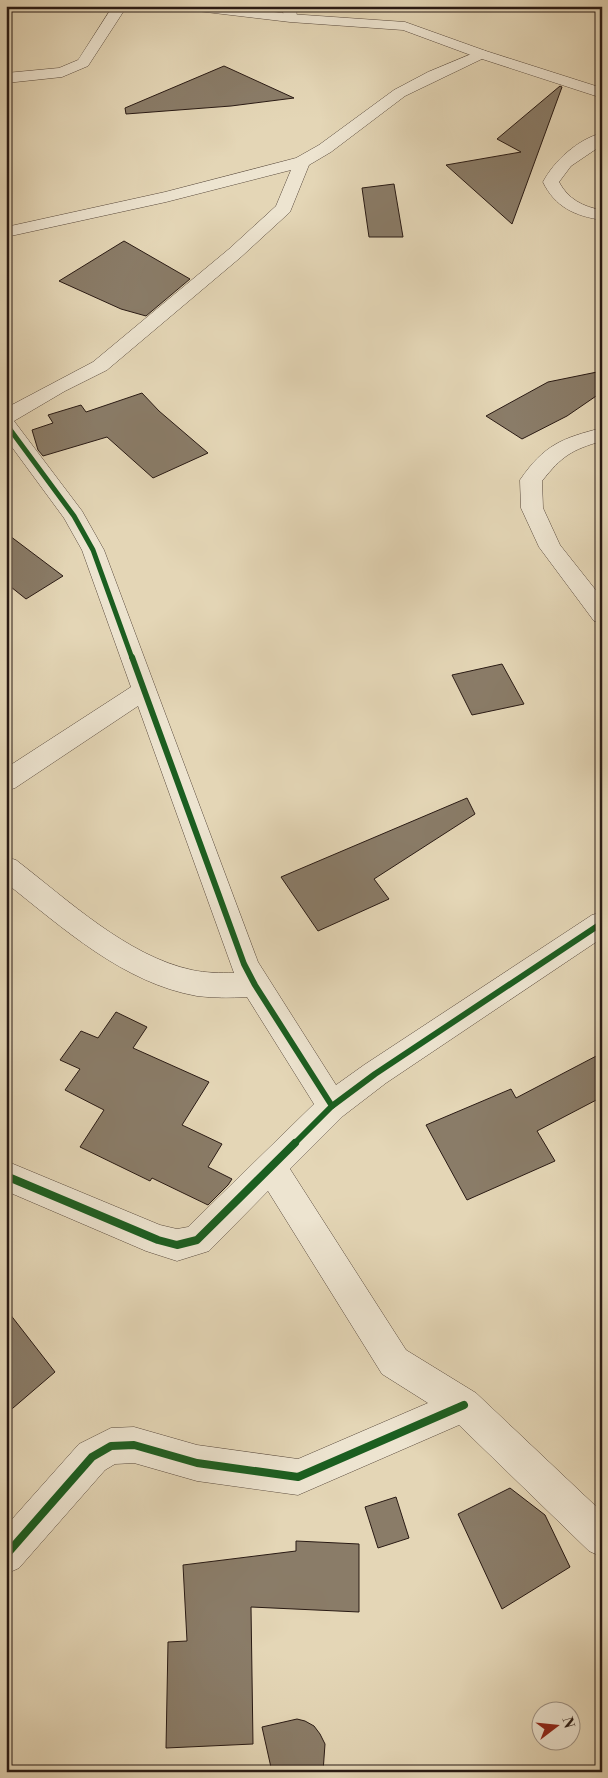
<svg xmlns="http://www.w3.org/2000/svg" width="608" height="1778" font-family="'Libre Bodoni',serif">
	<rect width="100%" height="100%" fill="#e4d6b6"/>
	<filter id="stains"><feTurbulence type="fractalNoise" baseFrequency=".004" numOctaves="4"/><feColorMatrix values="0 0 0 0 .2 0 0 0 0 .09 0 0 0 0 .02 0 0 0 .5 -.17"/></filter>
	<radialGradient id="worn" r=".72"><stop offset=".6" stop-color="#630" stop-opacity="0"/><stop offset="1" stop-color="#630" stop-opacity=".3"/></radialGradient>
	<g fill="#8a7c68" stroke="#291a14">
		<path d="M224,66L294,98L231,106L126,114L125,108Z"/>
		<path d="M560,86L562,87L512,224L446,165L521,152L497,139Z"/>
		<path d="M394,184L403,237H369L362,188Z"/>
		<path d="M124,241L190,279L146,316L121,309L59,281Z"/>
		<path d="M602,371V392L567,416L522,439L486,416L548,382Z"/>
		<path d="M142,393L159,411L208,453L153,478L107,437L43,456L38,450L32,430L53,423L48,415L81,405L86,412Z"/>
		<path d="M6,533L63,576L26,599L6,583Z"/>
		<path d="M502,664L524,704L472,715L452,675Z"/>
		<path d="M467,798L475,814L374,879L389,899L318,931L281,877Z"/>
		<path d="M116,1012L147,1027L133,1048L209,1082L182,1125L222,1144L208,1167L232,1179L228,1185L208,1205L152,1178L150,1181L80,1147L104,1110L65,1090L80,1069L60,1060L81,1031L98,1038Z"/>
		<path d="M602,1053V1097L537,1131L555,1161L467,1200L426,1125L511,1089L516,1098Z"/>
		<path d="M6,1309L55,1372L6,1414Z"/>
		<path d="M510,1488L545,1515L570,1567L502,1609L458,1514Z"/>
		<path d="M396,1497L409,1538L378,1548L365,1507Z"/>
		<path d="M296,1541L359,1544V1612L251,1607L253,1744L166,1748L168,1642L187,1641L183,1565L296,1551Z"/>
		<path d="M297,1719L305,1721L314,1726L320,1734L325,1744L323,1772H272L262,1727Z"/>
	</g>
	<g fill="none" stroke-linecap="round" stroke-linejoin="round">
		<defs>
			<g id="minor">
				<path d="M113,6H127L88,66L62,77L6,83V73L59,68L78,60Z"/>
				<path d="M282,6H296L297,18L295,21H285Z"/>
				<path d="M481,50L486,51L488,54L486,57L405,96L331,152L309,165L290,212L241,257L107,370L65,391L14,421L82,511L104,550L258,962L336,1085L364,1065L592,915L602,912V938L386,1083L343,1116L290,1169L406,1350L476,1393L602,1512V1557L589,1551L459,1425L298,1495L197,1481L134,1463L115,1464L105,1470L19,1568L6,1574V1526L79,1444L111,1428L134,1427L197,1445L298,1459L428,1403L382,1374L268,1191L209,1251L177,1261L146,1251L6,1191V1161L160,1225L177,1229L188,1227L314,1104L247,997C230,998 213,998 197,996C123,983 63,928 6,883V857L16,860C68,900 127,956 192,970C206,973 220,973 234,973L138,706L15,788L6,791V768L131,687L82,550L64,518L6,439V408L93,362L229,249L276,206L291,170L166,202L6,237V227L165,192L296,158L319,145L394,90L428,72Z"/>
				<path d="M602,133V145L571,166L559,182C568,199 583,207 602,210V220C575,216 555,207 543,182C554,161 578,139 602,133Z"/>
				<path d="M602,428V441C571,450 562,456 542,481L543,508L560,545L602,598V623L594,621L539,547L521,508L520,480C544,445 562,438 602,428Z"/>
			</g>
			<path id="tertiary" d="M182,6H227L290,14L405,22L486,51L602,88V98L476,57L403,30L290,22L189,10Z"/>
		</defs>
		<use href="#minor" stroke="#58493c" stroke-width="1"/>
		<use href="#tertiary" stroke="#58493c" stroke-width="1"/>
		<use href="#minor" fill="#ede4d0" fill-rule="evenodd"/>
		<use href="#tertiary" fill="#ede4d0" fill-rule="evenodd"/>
		<defs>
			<path id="cycleway-far2" d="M6,424L74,516L93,550L132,658"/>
			<g id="cycleway-far1">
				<path d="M132,657L244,964L255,985L332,1106"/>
				<path d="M294,1144L332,1106L375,1074L602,923"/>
			</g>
			<g id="cycleway">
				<path d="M6,1176L158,1240L177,1245L197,1240L295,1143"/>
				<path d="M6,1555L92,1457L111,1446L134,1445L197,1463L298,1477L464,1405"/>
			</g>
		</defs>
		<use href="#cycleway-far2" stroke="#ede4d0" stroke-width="8"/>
		<use href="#cycleway-far1" stroke="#ede4d0" stroke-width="9"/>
		<use href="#cycleway" stroke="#ede4d0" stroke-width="11"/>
		<use href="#cycleway-far2" stroke="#1b5e20" stroke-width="5"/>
		<use href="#cycleway-far1" stroke="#1b5e20" stroke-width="6"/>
		<use href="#cycleway" stroke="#1b5e20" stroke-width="8"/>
	</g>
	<rect width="608" height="1778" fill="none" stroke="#e4d6b6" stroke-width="25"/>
	<rect x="8" y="8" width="593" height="1763" fill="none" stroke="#291a14" stroke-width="2.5"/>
	<rect x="12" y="12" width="583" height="1753" fill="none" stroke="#291a14"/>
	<g transform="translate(556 1726) rotate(74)"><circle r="24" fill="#ede4d0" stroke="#9f9385"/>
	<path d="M0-4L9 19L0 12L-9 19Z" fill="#8f2418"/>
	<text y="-8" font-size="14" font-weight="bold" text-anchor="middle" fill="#291a14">N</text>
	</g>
	<rect width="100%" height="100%" filter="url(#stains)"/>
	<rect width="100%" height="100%" fill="url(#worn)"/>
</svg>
